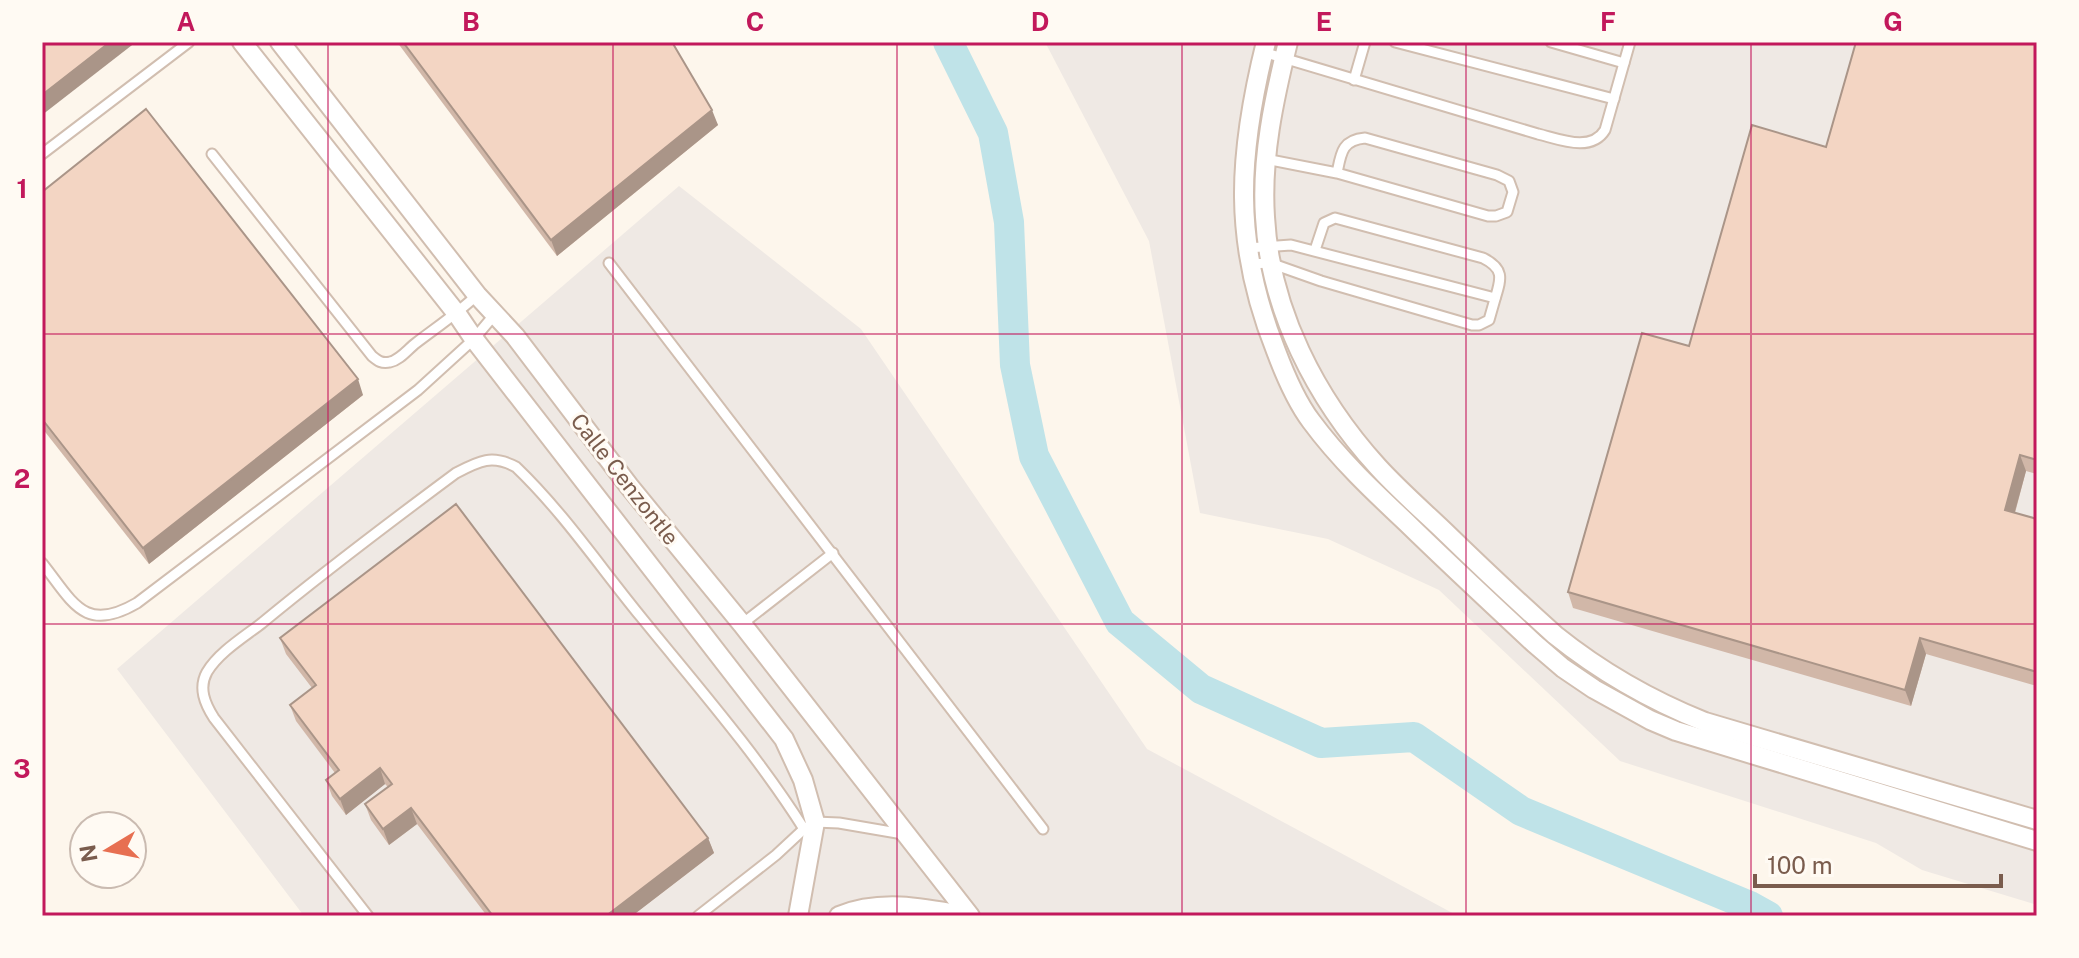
<svg xmlns="http://www.w3.org/2000/svg" width="2079" height="958" font-family="'Public Sans',sans-serif">
	<rect width="100%" height="100%" fill="#fdf6ec"/>
	<g fill="#efe9e4">
		<path d="M1045,42H2037V905L1922,870L1876,843L1620,761L1439,590L1328,539L1200,513L1149,241Z"/>
		<path d="M679,186L861,329L1147,749L1458,916H304L117,669Z"/>
	</g>
	<g fill="none" stroke-linecap="round" stroke-linejoin="round">
		<path stroke="#bfe3e8" stroke-width="30" d="M948,42L993,133L1009,222L1015,365L1034,456L1120,622L1201,689L1321,743L1414,737L1521,811L1750,906L1768,916"/>
		<defs>
			<g id="service">
				<path d="M1395,42L1614,99"/>
				<path d="M1551,42L1624,63"/>
				<path d="M1263,52L1538,134C1559,139 1591,153 1605,130L1630,42"/>
				<path d="M1354,80L1365,42"/>
				<path d="M42,154L189,42"/>
				<path d="M212,154L372,356C378,361 382,364 390,362C400,360 408,349 416,343C437,327 458,313 477,295"/>
				<path d="M1266,159L1337,173L1488,216H1496L1507,212L1513,192L1509,181L1497,175L1365,138C1342,140 1341,153 1337,173"/>
				<path d="M1248,248L1291,245L1495,298"/>
				<path d="M609,263L1043,829"/>
				<path d="M1249,264L1270,263L1321,281L1472,325H1479L1489,320C1491,313 1493,306 1495,299C1501,279 1505,269 1483,258L1335,218L1324,223L1315,250"/>
				<path d="M42,563C73,602 84,634 137,603L418,390L474,339L495,314"/>
				<path d="M742,624L833,553"/>
				<path d="M368,916L214,718C205,704 198,688 207,672C219,652 244,637 262,623C325,571 390,522 456,473C479,461 492,454 516,467C563,512 600,567 641,617C697,686 756,753 804,829"/>
				<path d="M698,916L776,855L804,829L815,822L839,823L903,834"/>
			</g>
			<g id="minor">
				<path d="M242,42L457,314L474,339L784,739L803,780L815,822L798,916"/>
				<path d="M280,42L477,295L515,336L629,486L742,624L970,916"/>
				<path d="M1266,42C1238,154 1232,241 1276,351C1285,375 1296,401 1311,421C1339,459 1373,491 1407,523C1449,564 1492,604 1535,644L1563,668L1594,689L1650,720L1676,731L2037,841"/>
				<path d="M1288,42C1274,99 1261,158 1265,217C1270,310 1316,399 1378,467C1399,490 1422,510 1444,531C1480,566 1517,601 1555,635C1601,672 1650,700 1705,722L2037,820"/>
				<path d="M839,916C881,899 924,908 966,916"/>
			</g>
		</defs>
		<use href="#service" stroke="#d1beb0" stroke-width="13"/>
		<use href="#minor" stroke="#d1beb0" stroke-width="22"/>
		<use href="#service" stroke="#fff" stroke-width="9"/>
		<use href="#minor" stroke="#fff" stroke-width="18"/>
	</g>
	<g fill="#d1b7a8">
		<path d="M397,42H672L718,125L557,256Z"/>
		<path d="M2037,42V474L2026,471L2015,513L2037,519V686L1926,654L1911,706L1573,608L1568,592L1689,346L1826,147Z"/>
		<path d="M42,192L363,395L149,564L42,428Z"/>
		<path d="M280,638L708,838L714,853L632,916H487L417,824L389,845L371,820L365,804L388,787L385,784L346,815L332,796L326,780L335,773L296,721L290,705L312,688L286,654Z"/>
	</g>
	<g fill="#aa9588">
		<path d="M110,42H136L42,115V95Z"/>
		<path d="M712,110L718,125L557,256L551,240Z"/>
		<path d="M358,379L363,395L149,564L143,548Z"/>
		<path d="M2020,455L2026,471L2011,526L2005,510Z"/>
		<path d="M1920,638L1926,654L1911,706L1905,690Z"/>
		<path d="M380,768L385,784L346,815L340,799Z"/>
		<path d="M411,808L417,824L389,845L383,829Z"/>
		<path d="M708,838L714,853L632,916H606Z"/>
	</g>
	<g fill="#f3d5c3" stroke="#aa9588" stroke-width="2">
		<path d="M42,42H110L42,95Z"/>
		<path d="M403,42H672L712,110L551,240Z"/>
		<path d="M1856,42H2037V460L2020,455L2005,510L2037,519V672L1920,638L1905,690L1568,592L1642,333L1689,346L1752,125L1826,147Z"/>
		<path d="M146,109L358,379L143,548L42,419V192Z"/>
		<path d="M456,504L708,838L606,916H493L411,808L383,829L365,804L392,784L380,768L340,799L326,780L339,770L290,705L316,685L280,638Z"/>
	</g>
	<path fill="none" stroke="#c2185b" stroke-width="2" stroke-opacity="0.55" d="M328,42V916M613,42V916M897,42V916M1182,42V916M1466,42V916M1751,42V916M42,334H2037M42,624H2037"/>
	<g text-anchor="middle" stroke-width="6" stroke-linejoin="round" paint-order="stroke">
		<g font-size="22" fill="#7a5c4d" stroke="#fffaf3">
			<text transform="translate(625 479) rotate(52)" y="8">Calle Cenzontle</text>
		</g>
	</g>
	<rect width="2079" height="958" fill="none" stroke="#fffaf3" stroke-width="88"/>
	<g transform="translate(108 850) rotate(260)"><circle r="38" fill="#fffaf3" stroke="#cabbb1" stroke-width="2"/>
	<path d="M0-6L14 30L0 20L-14 30Z" fill="#e76f51"/>
	<text y="-12" font-size="22" font-weight="bold" text-anchor="middle" fill="#7a5c4d">N</text>
	</g>
	<path d="M1755 874v12h246v-12" fill="none" stroke="#7a5c4d" stroke-width="4"/>
	<text x="1767" y="874" font-size="24" fill="#7a5c4d" stroke="#fffaf3" stroke-width="6" paint-order="stroke">100 m</text>
	<rect x="44" y="44" width="1991" height="870" fill="none" stroke="#c2185b" stroke-width="3"/>
	<g font-size="26" text-anchor="middle" font-weight="bold" fill="#c2185b">
		<text x="186" y="31">A</text>
		<text x="471" y="31">B</text>
		<text x="755" y="31">C</text>
		<text x="1040" y="31">D</text>
		<text x="1324" y="31">E</text>
		<text x="1608" y="31">F</text>
		<text x="1893" y="31">G</text>
		<text x="22" y="198">1</text>
		<text x="22" y="488">2</text>
		<text x="22" y="778">3</text>
	</g>
</svg>
